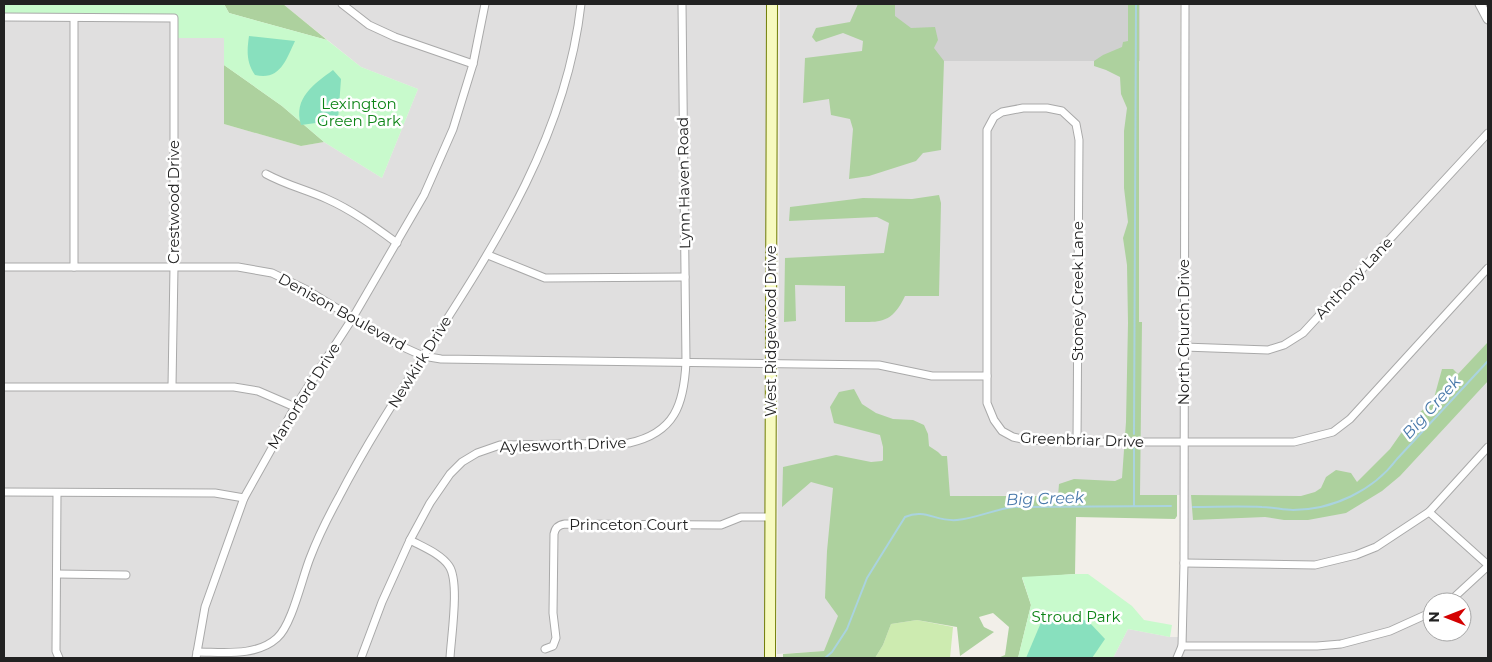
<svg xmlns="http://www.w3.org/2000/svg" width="1492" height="662" font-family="Montserrat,sans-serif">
	<rect width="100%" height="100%" fill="#f2efe9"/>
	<g fill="#e0dfdf" fill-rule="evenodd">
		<path d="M283,4H768L766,658H4V15L173,17L178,23V38H224V124L301,146L324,142L382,178L418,89L361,67Z"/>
		<path d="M780,4H895V61H1132L1140,60V4H1180V495L949,496L836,626L825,651L777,654Z"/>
		<path d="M1188,4H1488V658H1113L1128,629L1170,637H1186ZM1432,602H1462V632H1432Z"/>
	</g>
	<rect fill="#d0d0d0" x="895" y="4" width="245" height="57"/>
	<path fill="#cdebb0" d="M917,620L953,627L950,658H875L883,645L891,624Z"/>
	<g fill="#add19e">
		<path d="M224,4H283L327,40L229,13Z"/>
		<path d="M858,4H895V16L911,28L935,27L938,40L934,48L944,61L941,150L923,153L916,161L869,176L849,179L853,129L850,119L831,115L829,99L803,103L805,58L862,51L863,41L843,33L816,42L812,37L816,28L850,22Z"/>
		<path d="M1128,4H1139V322H1142L1140,495H1177V516L1175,519L1076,517L1075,574L1022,578L1031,605L1018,658H998L1005,655L1009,627L993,613L979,617L984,627L994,632L960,656L957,627L917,620L891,624L883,645L875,658H783V654L824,651L838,616L825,598L827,551L833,488L811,482L782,507L783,467L836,455L871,462L882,461L883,460V447L880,435L834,423L830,407L839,392L854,389L862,404L876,413L893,419L913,420L924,425L928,434L929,446L938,452L942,456H947L950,496H1058L1059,484L1074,479L1115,481L1122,478L1126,422L1128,323L1127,265L1123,238L1128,222L1124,188V131L1127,108L1121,94L1120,77L1106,70L1094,66V61L1103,55L1122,47L1123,42L1128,41Z"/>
		<path d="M224,65L282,106L324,142L301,146L224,124Z"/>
		<path d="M939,195L941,203L939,296H905C890,328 876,321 845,322V286L795,285L796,321L784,322L785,258L884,253L889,223L877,217L789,221L790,207L863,198L912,199Z"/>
		<path d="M1488,342V381L1400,476L1382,491L1346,513L1308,520H1284L1265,517L1193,520L1191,495L1301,496L1315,492L1321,488L1326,477L1336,470L1351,473L1357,482L1390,449L1404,429L1434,398L1442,369H1453L1458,374Z"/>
	</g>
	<g fill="#c8facc">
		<path d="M4,4H224L229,13L327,40L361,67L418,89L382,178L324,142L282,106L224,65V38H178V23L173,17L4,15Z"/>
		<path d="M1075,574H1088L1132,606L1144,620L1172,625L1170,637L1128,629L1113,658H1018L1031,605L1022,577Z"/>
	</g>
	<g fill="#88e0be">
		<path d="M249,36L295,41C286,60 280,81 255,75C246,62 247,50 249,36Z"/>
		<path d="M333,70L341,79L338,120L301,125C293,98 314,84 333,70Z"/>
		<path d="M1059,611L1089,622L1105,639L1092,658H1026L1045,613Z"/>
	</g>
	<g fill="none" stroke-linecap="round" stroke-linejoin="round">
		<g stroke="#aad3df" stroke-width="2">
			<path d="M1134,434L1136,4"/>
			<path d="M1134,506V449"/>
			<path d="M1193,507C1216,507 1239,506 1262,507C1273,507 1283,510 1293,510C1332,510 1373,491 1397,459L1488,361"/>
			<path d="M825,658L832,652L847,629L867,578L905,517C925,508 936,522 957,520C977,518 995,509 1014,507L1171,506"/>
		</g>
		<defs>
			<g id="minor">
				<path d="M342,4L369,25L395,37L473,64"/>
				<path d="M4,17L174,18V267L172,386"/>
				<path d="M74,18V267"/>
				<path d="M266,174C286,185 307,190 327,199C352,210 375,227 397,243"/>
				<path d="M488,255L545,278L685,277"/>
				<path d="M4,267H238L272,273L307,290L392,342L423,356L441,359L879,365L932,376H987"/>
				<path d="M1184,347L1268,350L1284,345L1303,333L1488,133"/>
				<path d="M4,387H234L258,391L295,407"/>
				<path d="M1077,442L1079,140L1076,124L1062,111L1047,108H1023L1002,112L994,117L987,130V403L994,420L1002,431L1013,437L1026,440L1077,442H1294L1333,432L1350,419L1488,268"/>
				<path d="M4,492L215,493L244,498"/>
				<path d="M57,493L56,651L59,658"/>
				<path d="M1429,512L1488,565"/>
				<path d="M410,540C423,547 441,554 449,566C460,582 451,637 450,658"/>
				<path d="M1184,563L1315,565L1356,555L1376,547L1429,512L1488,447"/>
				<path d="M57,574L126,575"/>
				<path d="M1449,602L1488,566"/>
				<path d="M1182,646H1317L1341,644L1390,631L1432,612"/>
				<path d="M545,649L553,646L556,638L553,613L554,534C555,528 558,525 565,524L721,525L741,517H770"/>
				<path d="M197,652C223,652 256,657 277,638C292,625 302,578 310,558C318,537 328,517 339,497C423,334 560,193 581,4"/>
				<path d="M196,658L205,607L244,498L295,407L352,319L424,195L453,129L473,64L485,4"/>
				<path d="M361,658L382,602L410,540L430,503L450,474L462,462L477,453L500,445L629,443C675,433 684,404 686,362L682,4"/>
				<path d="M1177,658L1182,646L1184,563L1185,4"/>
			</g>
			<path id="tertiary" d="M1480,4L1488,19"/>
			<path id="secondary" d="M770,658L772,4"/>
		</defs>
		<use href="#minor" stroke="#a9a9a9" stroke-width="9"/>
		<use href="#tertiary" stroke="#a9a9a9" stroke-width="11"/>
		<use href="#secondary" stroke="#707d05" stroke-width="12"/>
		<use href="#minor" stroke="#fff" stroke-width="7"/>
		<use href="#tertiary" stroke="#fff" stroke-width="9"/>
		<use href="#secondary" stroke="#f7fabf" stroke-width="10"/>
	</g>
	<g text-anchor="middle" stroke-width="5" stroke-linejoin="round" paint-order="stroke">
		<g font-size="15" fill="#0c8416" stroke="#fff">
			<text x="359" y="109">Lexington<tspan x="359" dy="17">Green Park</tspan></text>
			<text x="1076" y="622">Stroud Park</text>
		</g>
		<g font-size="15" fill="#222" stroke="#fff">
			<text transform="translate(684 183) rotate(-91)" y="5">Lynn Haven Road</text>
			<text transform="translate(174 202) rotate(-90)" y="5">Crestwood Drive</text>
			<text transform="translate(1354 278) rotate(-47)" y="5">Anthony Lane</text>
			<text transform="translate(1078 291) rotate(-90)" y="5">Stoney Creek Lane</text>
			<text transform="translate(342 312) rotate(29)" y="5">Denison Boulevard</text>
			<text transform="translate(771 331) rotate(-90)" y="5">West Ridgewood Drive</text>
			<text transform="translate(1184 332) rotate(-90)" y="5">North Church Drive</text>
			<text transform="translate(420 362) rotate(-58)" y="5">Newkirk Drive</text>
			<text transform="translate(304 396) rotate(-58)" y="5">Manorford Drive</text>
			<text transform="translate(1082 440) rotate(2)" y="5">Greenbriar Drive</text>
			<text transform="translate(563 445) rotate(-2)" y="5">Aylesworth Drive</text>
			<text x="629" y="530">Princeton Court</text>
		</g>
		<g font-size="16" font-style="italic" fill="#4a7aab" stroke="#fff">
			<text transform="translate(1431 407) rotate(-48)" y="6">Big Creek</text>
			<text transform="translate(1045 498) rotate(-2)" y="6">Big Creek</text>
		</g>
	</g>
	<rect width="1492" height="662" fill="none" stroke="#222222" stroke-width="10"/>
	<g transform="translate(1447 617) rotate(270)"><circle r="24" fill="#ffffff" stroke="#a7a7a7"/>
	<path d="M0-4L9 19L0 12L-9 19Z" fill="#d40000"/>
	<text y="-8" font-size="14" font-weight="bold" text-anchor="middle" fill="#222222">N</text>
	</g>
</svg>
